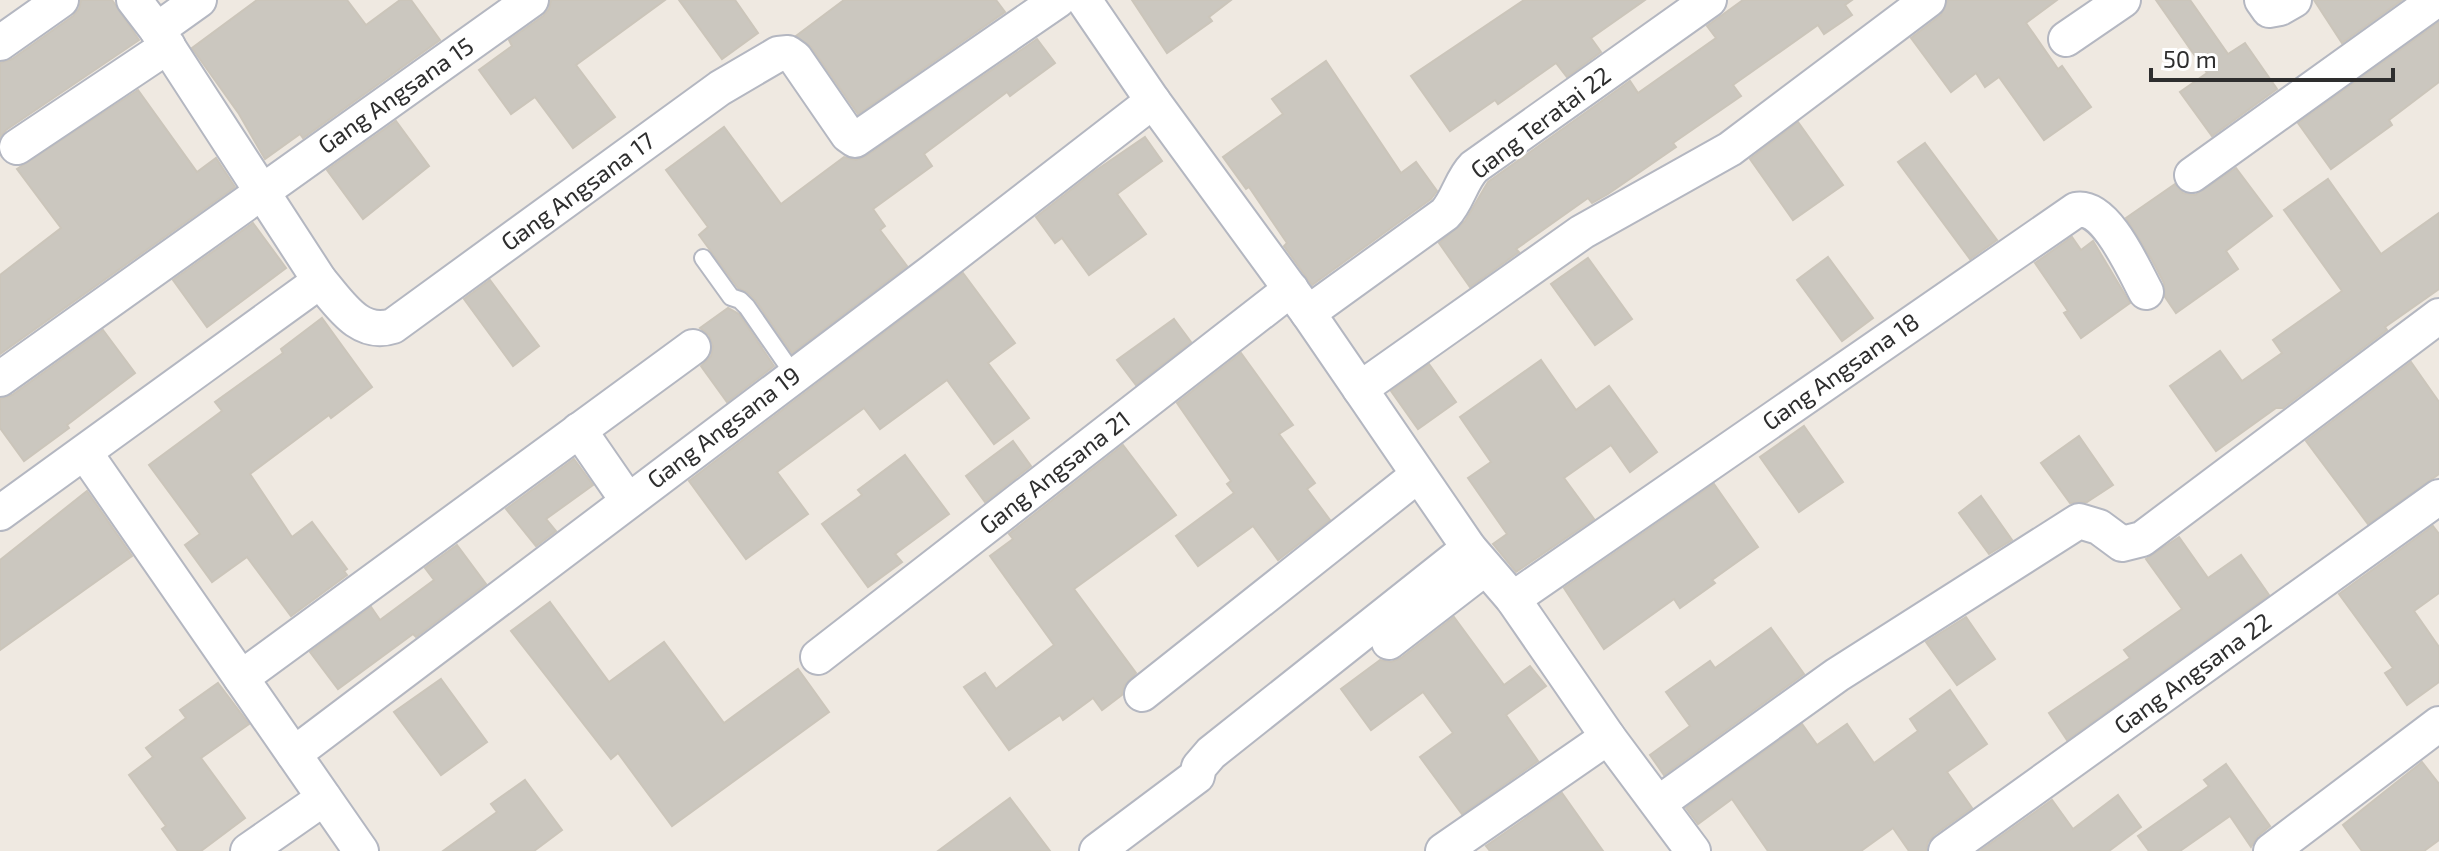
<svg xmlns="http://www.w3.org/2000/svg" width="2439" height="851" font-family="'Exo 2',sans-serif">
	<rect width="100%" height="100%" fill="#efe9e1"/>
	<g fill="#cbc7bf" stroke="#cbc5ba" stroke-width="2">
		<path d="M81,0H112L139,40L6,130L0,137V63L12,59L73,16L79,9Z"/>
		<path d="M257,0H347L366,25L400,0H411L440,40L303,138L300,134L265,159L239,114L192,48Z"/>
		<path d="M551,0H665L576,65L615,117L573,148L535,97L511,114L479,70L512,46L509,40L543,16L549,9Z"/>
		<path d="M679,0H735L758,33L722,59Z"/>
		<path d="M844,0H996L1005,12L858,114L811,47L796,36Z"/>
		<path d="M1132,0H1231L1209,17L1212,21L1167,53Z"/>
		<path d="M1524,0H1645L1591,38L1601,52L1567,77L1556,63L1498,104L1495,100L1450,131L1411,76Z"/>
		<path d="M1743,0H1852L1845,5L1852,15L1824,34L1818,25L1733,85L1741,96L1673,143L1676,147L1608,194L1592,203L1588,198L1516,249L1519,252L1470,287L1439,243L1465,221L1488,182L1630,81L1638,93L1716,38L1707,26Z"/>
		<path d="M1948,0H2057L2026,23L2058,69L2062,66L2091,107L2044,140L1999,77L1985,87L1976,73L1951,92L1911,38L1941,15Z"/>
		<path d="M2156,0H2190L2228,54L2245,43L2277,89L2212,136L2180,92L2207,73Z"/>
		<path d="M2314,0H2402L2342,43Z"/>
		<path d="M2439,22V82L2389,120L2392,125L2331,169L2298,123Z"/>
		<path d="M1037,39L1055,63L1010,96L1007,92L924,154L932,166L873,209L885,226L880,230L907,266L792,353L756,301L747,292L738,288L699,235L708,227L666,170L724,127L781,204L844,157L856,160L866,156Z"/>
		<path d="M1326,61L1401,173L1416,162L1437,191L1431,199L1312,285L1284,246L1287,243L1249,187L1246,189L1223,157L1283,114L1272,99Z"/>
		<path d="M138,90L197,172L216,158L235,187L0,354V275L61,228L17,169Z"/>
		<path d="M396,121L429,166L363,219L327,170Z"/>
		<path d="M1798,122L1843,185L1793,220L1750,159Z"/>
		<path d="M1145,137L1162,161L1117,194L1146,234L1089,275L1062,238L1055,243L1036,217L1095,171Z"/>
		<path d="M1925,143L1997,240L1970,259L1898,162Z"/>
		<path d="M2236,168L2272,216L2226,251L2238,269L2176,313L2165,297L2164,283L2152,260L2126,218L2175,184L2183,193L2195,195Z"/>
		<path d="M2328,179L2381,254L2439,213V289L2385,327L2387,330L2283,408H2276L2216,451L2170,386L2220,351L2242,381L2282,353L2273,340L2342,291L2284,210Z"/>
		<path d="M253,223L286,268L207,327L173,280Z"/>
		<path d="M2072,237L2081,250L2093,241L2130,303L2081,338L2064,313L2068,311L2035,263Z"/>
		<path d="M1828,257L1873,318L1842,341L1797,280Z"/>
		<path d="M1588,258L1632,319L1595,345L1551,284Z"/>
		<path d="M963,273L1015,343L988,363L1029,418L994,444L947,380L880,429L864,408L777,472L808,514L746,559L689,481Z"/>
		<path d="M490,280L539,346L513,366L464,299Z"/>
		<path d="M728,308L739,314L774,366L727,402L701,366L711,356L713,346L709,335L700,328Z"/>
		<path d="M322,318L372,387L331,418L329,415L250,474L292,537L312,522L347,569L344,571L347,575L291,616L247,557L212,582L185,545L200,534L149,465L222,411L215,402L283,353L281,349Z"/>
		<path d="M1174,319L1191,342L1136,385L1117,360Z"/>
		<path d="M103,330L135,373L67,425L69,428L24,461L0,428V399L12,395Z"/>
		<path d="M1241,353L1293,425L1279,434L1315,483L1307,489L1330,520L1278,560L1253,526L1198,566L1176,536L1234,493L1227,484L1231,481L1177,403Z"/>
		<path d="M1541,360L1576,410L1609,386L1657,452L1630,472L1611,445L1564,478L1594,519L1516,572L1493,544L1507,534L1468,478L1491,462L1460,417Z"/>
		<path d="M2411,362L2439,402V474L2368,524L2306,441Z"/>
		<path d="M1429,364L1456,402L1418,429L1391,391Z"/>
		<path d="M1804,426L1843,482L1799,512L1760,457Z"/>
		<path d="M2079,436L2113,485L2087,502L2070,503L2041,463Z"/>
		<path d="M1013,441L1031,466L985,502L966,476Z"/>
		<path d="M1123,445L1176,515L1074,589L1136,673L1124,686L1122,695L1102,710L1093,698L1063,720L1060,715L1009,750L964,687L985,673L996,689L1054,645L990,556L1013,539L1009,534Z"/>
		<path d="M905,455L949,514L895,554L902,562L868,587L822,524L862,495L858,490Z"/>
		<path d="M574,459L593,485L546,519L556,531L536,546L506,509Z"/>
		<path d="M1714,484L1758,547L1712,580L1715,583L1680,608L1674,599L1604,649L1564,588Z"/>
		<path d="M87,491L132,556L0,650V560Z"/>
		<path d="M1981,496L2012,540L1989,554L1959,513Z"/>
		<path d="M2433,526L2439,534V593L2414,611L2439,647V682L2407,705L2385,673L2393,668L2339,594Z"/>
		<path d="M2179,537L2208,578L2241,555L2269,595L2067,740L2049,713L2130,658L2124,650L2182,609L2146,559Z"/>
		<path d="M457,545L486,584L416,637L413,634L338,689L310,652L371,607L380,620L434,580L425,568Z"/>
		<path d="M550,602L609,682L664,642L724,723L798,669L829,712L672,826L618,753L611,759L511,631Z"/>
		<path d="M1454,617L1504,685L1530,666L1546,686L1506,715L1538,761L1462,814L1420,757L1453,733L1423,692L1371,730L1341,689L1380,660L1391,662L1401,658Z"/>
		<path d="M1966,617L1995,659L1957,685L1926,642Z"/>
		<path d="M1771,628L1804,674L1664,775L1650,755L1690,726L1666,692L1710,661L1715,668Z"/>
		<path d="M441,679L487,742L441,775L394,712Z"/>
		<path d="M218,683L249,724L201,758L245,818L201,851H178L162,829L166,826L129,775L153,757L146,748L186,718L180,710Z"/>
		<path d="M1950,690L1987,744L1947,772L1972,808L1934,835L1928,842L1926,851H1909L1893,828L1861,851H1768L1732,799L1698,824L1686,808L1802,724L1817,745L1847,724L1874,763L1918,731L1910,719Z"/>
		<path d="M2422,762L2439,784V840L2424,851H2362L2343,825Z"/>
		<path d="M2226,764L2270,826L2258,836L2251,847L2230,816L2180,851H2149L2138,836L2209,786L2204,780Z"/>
		<path d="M525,780L562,830L534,851H443L497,812L491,804Z"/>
		<path d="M1562,793L1603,851H1490L1486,846Z"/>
		<path d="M2118,795L2141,827L2109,851H1980L2052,800L2073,829Z"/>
		<path d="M1010,798L1050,851H938Z"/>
	</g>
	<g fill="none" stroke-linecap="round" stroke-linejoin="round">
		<defs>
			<path id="lane" d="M703,258L731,297L740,300L747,307L794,375"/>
			<g id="street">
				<path d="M134,0L157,30L320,281"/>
				<path d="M1084,0L1153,101L1308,313L1469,548L1513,599L1608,737L1693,851"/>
				<path d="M2262,0L2269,10L2280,8L2294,0"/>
				<path d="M157,30L199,0"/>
				<path d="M2066,39L2123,0"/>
				<path d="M0,43L61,0"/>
				<path d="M17,147L168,46"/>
				<path d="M2192,175L2436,0"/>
				<path d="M1308,313L1445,214C1458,200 1461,180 1474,167L1709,0"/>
				<path d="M0,379L531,0"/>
				<path d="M1360,389L1582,232L1730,149L1928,0"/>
				<path d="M579,430L628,501"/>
				<path d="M85,453L361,851"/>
				<path d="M0,513L320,281C340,304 359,337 393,326L720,88L778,54L788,53L795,58L848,135L855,140L1058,0"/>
				<path d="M1513,599L2076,210C2106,204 2134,270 2146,292"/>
				<path d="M1389,642L1485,568"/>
				<path d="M818,657L1291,289"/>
				<path d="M241,678L693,347"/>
				<path d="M1142,694L1418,475"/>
				<path d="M294,754L932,272L1153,101"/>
				<path d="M1659,803L1837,675L2079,521L2099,527L2122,544L2142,539L2439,316"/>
				<path d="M248,851L324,798"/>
				<path d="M1097,851L1197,776L1199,767L1211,753L1469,548"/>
				<path d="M1443,851L1608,737"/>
				<path d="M1946,851L2439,497"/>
				<path d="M2271,851L2439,724"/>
			</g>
		</defs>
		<use href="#lane" stroke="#b4b7c1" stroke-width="20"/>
		<use href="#street" stroke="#b4b7c1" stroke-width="38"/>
		<use href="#lane" stroke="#fff" stroke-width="16"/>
		<use href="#street" stroke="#fff" stroke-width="34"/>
	</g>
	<g text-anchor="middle" stroke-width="6" stroke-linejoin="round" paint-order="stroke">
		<g font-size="24" fill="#2e2e2e" stroke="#fff">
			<text transform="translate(396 96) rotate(-35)" y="8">Gang Angsana 15</text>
			<text transform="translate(1541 123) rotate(-37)" y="8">Gang Teratai 22</text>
			<text transform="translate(578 192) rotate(-36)" y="8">Gang Angsana 17</text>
			<text transform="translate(1841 372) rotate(-35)" y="8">Gang Angsana 18</text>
			<text transform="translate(724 428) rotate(-37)" y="8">Gang Angsana 19</text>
			<text transform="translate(1055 473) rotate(-38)" y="8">Gang Angsana 21</text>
			<text transform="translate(2193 674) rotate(-36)" y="8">Gang Angsana 22</text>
		</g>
	</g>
	<path d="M2151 68v12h242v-12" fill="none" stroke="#2e2e2e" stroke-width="4"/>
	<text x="2163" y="68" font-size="24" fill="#2e2e2e" stroke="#ffffff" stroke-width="6" paint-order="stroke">50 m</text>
</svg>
